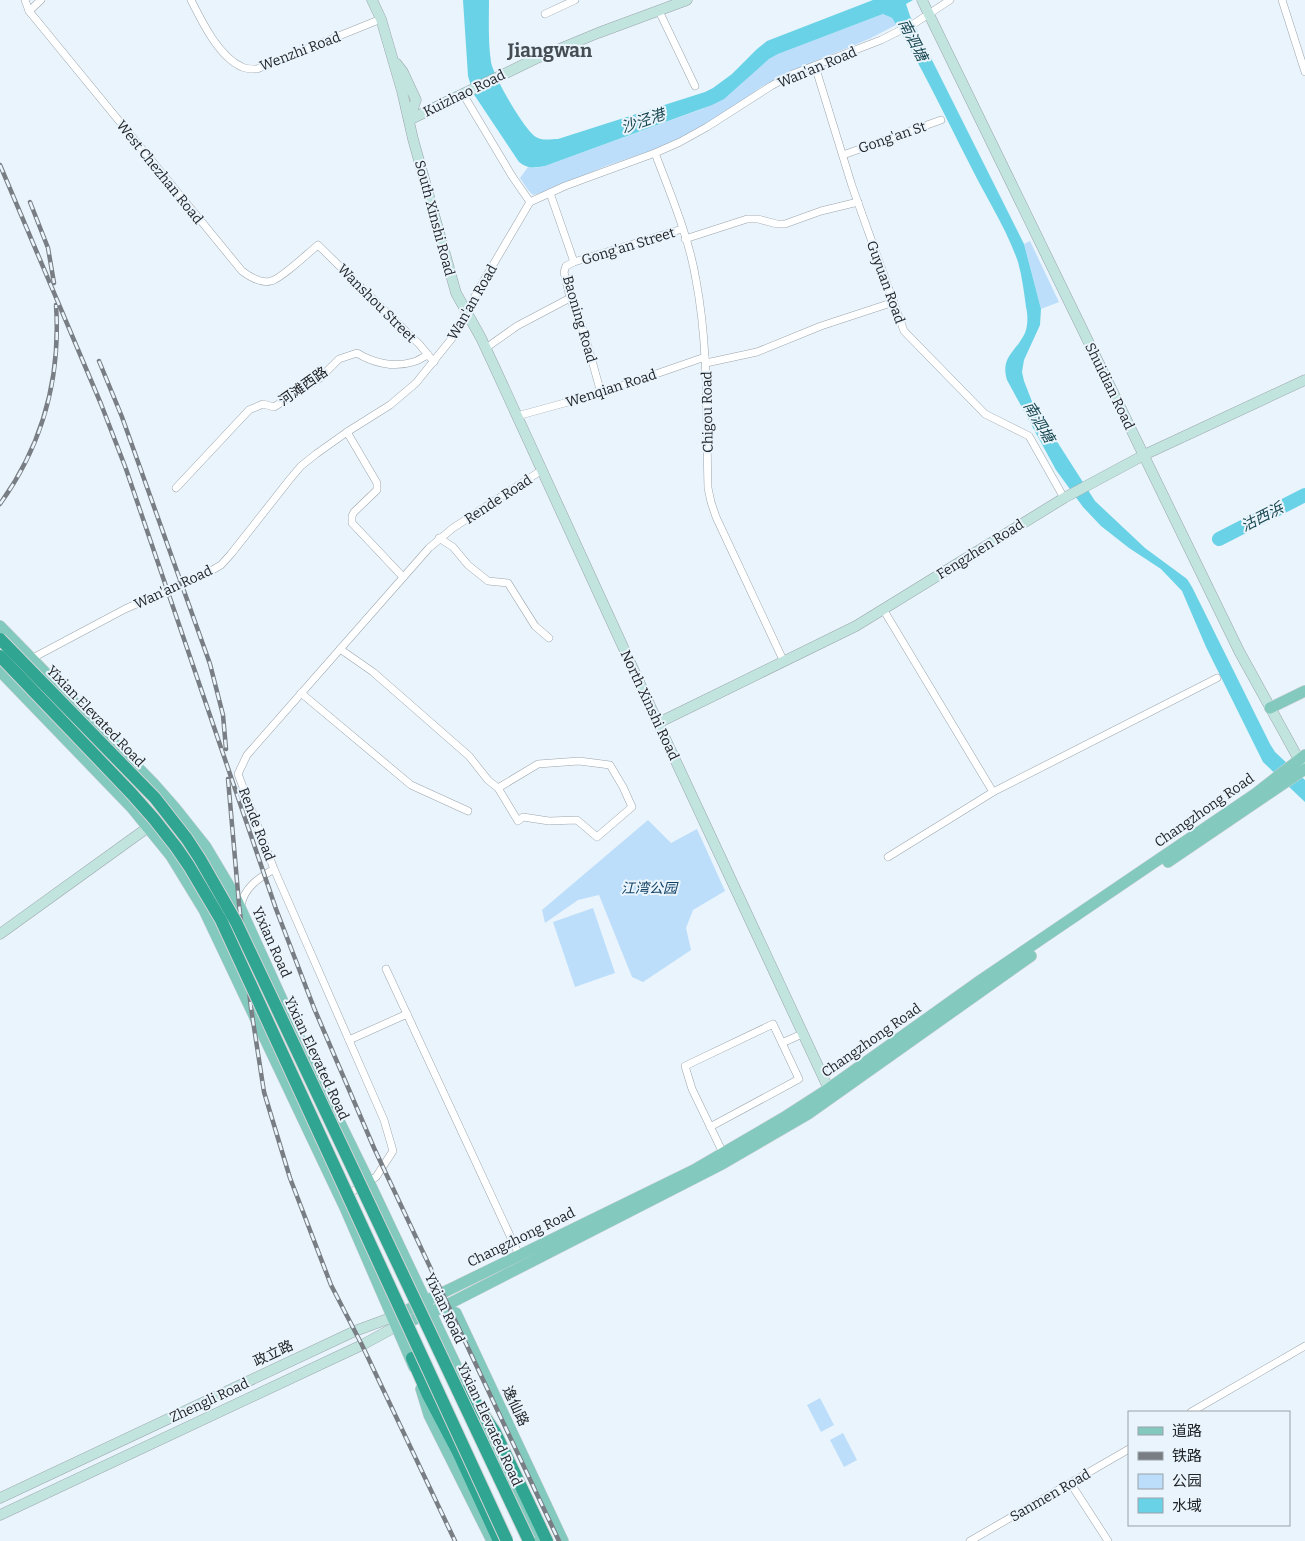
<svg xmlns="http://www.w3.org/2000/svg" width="1305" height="1541" font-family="Bitter,'Noto Sans SC',serif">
	<rect width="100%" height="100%" fill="#eaf4fc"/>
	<g fill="#bddefb">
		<path d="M883,14L892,18L896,25L869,39L803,66L761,87L722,115L685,137L665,146L606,166L544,192L533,195L528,190L520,178L528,167L535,168L545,166L702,109L724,98L769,59L778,54Z"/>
		<path d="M1030,241L1059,302L1041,309L1024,244Z"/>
		<path d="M648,820L671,843L697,829L725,891L693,910L686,928L691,950L643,982L632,977L599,895L578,900L545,923L542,910Z"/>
		<path d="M593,908L615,973L575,987L553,922Z"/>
		<path d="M820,1398L834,1425L821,1432L807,1405Z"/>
		<path d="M843,1433L857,1460L844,1467L830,1440Z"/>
	</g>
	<path fill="#6ad2e6" d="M463,0H489C489,20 488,42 491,62C493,75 524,130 536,137C542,141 551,139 558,139L705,92L713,88L732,74L757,49L767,41L873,0H913L906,4L910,16L1024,244L1041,309L1040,325L1024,360L1022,372L1024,381L1033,404L1095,501L1145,548L1187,579L1192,587L1270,744L1275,752L1305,780V802L1263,762L1206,647L1182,591L1161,569L1129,548L1101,526L1083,507L1056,470L1007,380C1000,357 1016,352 1025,333C1028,325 1028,315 1026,307C1024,292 1022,276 1018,262C1006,227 985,196 969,163C944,114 921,65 892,18L883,14L778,54L769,59L724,99L712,105L545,166C535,168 527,169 519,162L473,93L468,76Z"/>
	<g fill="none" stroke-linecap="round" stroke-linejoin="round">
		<path stroke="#6ad2e6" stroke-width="14" d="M1219,539L1305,495"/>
		<defs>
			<g id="street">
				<path d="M25,0L29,11L242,271C250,277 261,284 271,281C281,279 308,253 318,245L419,344L434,362"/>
				<path d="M191,0C202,22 219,57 242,67C246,69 252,69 257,69L381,19"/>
				<path d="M1282,0L1305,72"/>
				<path d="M29,11L41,0"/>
				<path d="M659,11L695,86"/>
				<path d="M545,14L575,0"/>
				<path d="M815,66L852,186L904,331L985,414L1029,436L1064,498"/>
				<path d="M463,94L512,176L530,202"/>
				<path d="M655,153C670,193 689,237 696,280C709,348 706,419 708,488L711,502L716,517L784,662"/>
				<path d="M843,155L941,120"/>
				<path d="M550,193L574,262"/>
				<path d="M685,239L747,219H758L777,224H785L821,211L858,202"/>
				<path d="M486,348L517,326L570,298"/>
				<path d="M706,363L757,352L821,326L894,302"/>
				<path d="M601,393L584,332L570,298L564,272L566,266L574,262L682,229"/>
				<path d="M517,416L601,393L705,357"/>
				<path d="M347,432L377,483V490L354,512L352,516V523L403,577"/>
				<path d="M176,488L249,410L263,404L274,407L320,378L339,359L357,353C373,363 394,368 413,362C418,361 423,357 428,355"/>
				<path d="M439,538L453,547L468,565L488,581L508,583L535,626L549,638"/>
				<path d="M883,609L993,792"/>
				<path d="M340,649L373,672L469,756L488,780L498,788L538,764L579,761L610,765L623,787L632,807L597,837L577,820L549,821L523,817L518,821L498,788"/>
				<path d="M29,660L125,609L209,572L221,565L231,554L290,479L301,466L316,454L347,432L390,405L416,383L453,337L480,287L530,202L565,186L655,153L680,142L707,127L771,86L793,74L881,40L915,23L950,0"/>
				<path d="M301,693L411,785L468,811"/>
				<path d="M888,857L993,792L1217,678"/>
				<path d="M241,906C244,887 259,878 274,869"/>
				<path d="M386,969L519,1255"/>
				<path d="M349,1040L407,1014"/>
				<path d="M782,1043L802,1034"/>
				<path d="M710,1127L799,1079L773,1024L685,1066L692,1089L723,1153"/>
				<path d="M345,1196L376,1177L393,1151L384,1120L274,869L238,774L247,755L429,548L453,528L542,470"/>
				<path d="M1191,1412L1305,1346"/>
				<path d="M1071,1484L1108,1541"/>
				<path d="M970,1541L1129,1449"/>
			</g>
			<g id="secondary">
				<path d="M372,0L381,19L402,91L413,139L456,293L481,338L495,368L658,723L832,1096"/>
				<path d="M922,0L1239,651L1303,767"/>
				<path d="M396,63L403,72L416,100L409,120"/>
				<path d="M409,120L535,59L598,33L687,0"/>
				<path d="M658,723L856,626L1064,498L1144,455L1305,380"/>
				<path d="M0,934L154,823"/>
				<path d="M0,1498L355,1331L393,1317"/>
				<path d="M0,1515L362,1345L397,1326"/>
			</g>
			<g id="primary">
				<path d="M0,626L153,783L175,808L206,847L234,894L314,1070L369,1182L471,1397"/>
				<path d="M0,671L132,808L171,856L204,910L346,1210L414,1367"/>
				<path d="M1270,708L1305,691"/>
				<path d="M1168,862L1305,769"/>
				<path d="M439,1307L456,1313L563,1541"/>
				<path d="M393,1317L694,1170L783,1118L828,1089L981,980L1255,794L1305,755"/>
				<path d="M397,1326L431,1313L722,1164L808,1114L1031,956"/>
				<path d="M421,1389L429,1415L492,1541"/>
				<path d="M481,1418L539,1541"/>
			</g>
			<g id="highway">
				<path d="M412,1358L428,1395L458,1452L499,1541"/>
				<path d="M467,1390L495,1432L547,1541"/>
			</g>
		</defs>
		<use href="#street" stroke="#9ca5ac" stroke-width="8"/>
		<use href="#secondary" stroke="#9ca5ac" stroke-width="11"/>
		<use href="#primary" stroke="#d3d3d4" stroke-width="12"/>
		<use href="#highway" stroke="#d3d3d4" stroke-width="14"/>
		<use href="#street" stroke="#fff" stroke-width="7"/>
		<use href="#secondary" stroke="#c1e4de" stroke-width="10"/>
		<use href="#primary" stroke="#83c9be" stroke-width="11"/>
		<use href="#highway" stroke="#30a592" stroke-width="12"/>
		<defs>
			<g id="rail">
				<path d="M0,165L101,404L126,469L276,909L314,1008L374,1148L559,1541"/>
				<path d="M30,202L48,248L54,283"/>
				<path d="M99,361L122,417L210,664L223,715L226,749"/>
				<path d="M0,504C43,444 61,379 56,305"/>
				<path d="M228,779L239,904L251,1008L264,1092L290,1178L331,1285L362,1345L455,1541"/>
			</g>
		</defs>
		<use href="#rail" stroke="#787e83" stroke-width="4.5"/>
		<use href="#rail" stroke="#eaf4fc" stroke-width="2.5" stroke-dasharray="8" stroke-linecap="butt"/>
		<defs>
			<g id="highway-bridge">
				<path d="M0,639L155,798L187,839L200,859L236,922L529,1541"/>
				<path d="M0,656L131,793L154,819L176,847L189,866L221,920L507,1541"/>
			</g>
		</defs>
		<use href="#highway-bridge" stroke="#d3d3d4" stroke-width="14" stroke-linecap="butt"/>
		<use href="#highway-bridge" stroke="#30a592" stroke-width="12"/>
	</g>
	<g text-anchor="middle" stroke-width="4" stroke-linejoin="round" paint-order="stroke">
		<g font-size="14" fill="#212427" stroke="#eaf4fc">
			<text transform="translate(300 51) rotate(-21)" y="5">Wenzhi Road</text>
			<text transform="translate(817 67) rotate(-23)" y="5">Wan'an Road</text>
			<text transform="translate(464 93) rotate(-26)" y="5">Kuizhao Road</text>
			<text transform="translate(892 137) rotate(-19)" y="5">Gong'an St</text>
			<text transform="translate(160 172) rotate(51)" y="5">West Chezhan Road</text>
			<text transform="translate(435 218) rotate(75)" y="5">South Xinshi Road</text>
			<text transform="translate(628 246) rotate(-17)" y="5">Gong'an Street</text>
			<text transform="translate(886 282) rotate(70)" y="5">Guyuan Road</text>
			<text transform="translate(472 302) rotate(-60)" y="5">Wan'an Road</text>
			<text transform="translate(377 303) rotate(45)" y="5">Wanshou Street</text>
			<text transform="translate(580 319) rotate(74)" y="5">Baoning Road</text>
			<text transform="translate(303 386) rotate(-35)" y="5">河滩西路</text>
			<text transform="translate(1110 386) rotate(64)" y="5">Shuidian Road</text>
			<text transform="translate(611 388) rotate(-18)" y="5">Wenqian Road</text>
			<text transform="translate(707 412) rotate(-91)" y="5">Chigou Road</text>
			<text transform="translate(498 499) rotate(-33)" y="5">Rende Road</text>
			<text transform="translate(980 549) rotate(-32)" y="5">Fengzhen Road</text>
			<text transform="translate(173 587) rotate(-25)" y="5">Wan'an Road</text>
			<text transform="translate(650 705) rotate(65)" y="5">North Xinshi Road</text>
			<text transform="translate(96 716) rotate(46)" y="5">Yixian Elevated Road</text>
			<text transform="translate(1204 810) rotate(-35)" y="5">Changzhong Road</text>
			<text transform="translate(257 824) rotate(69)" y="5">Rende Road</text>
			<text transform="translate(272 942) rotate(66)" y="5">Yixian Road</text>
			<text transform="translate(871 1040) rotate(-35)" y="5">Changzhong Road</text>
			<text transform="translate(317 1058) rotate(65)" y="5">Yixian Elevated Road</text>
			<text transform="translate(521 1237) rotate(-26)" y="5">Changzhong Road</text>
			<text transform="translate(445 1308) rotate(65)" y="5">Yixian Road</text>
			<text transform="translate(273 1353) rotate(-25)" y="5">政立路</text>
			<text transform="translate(209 1400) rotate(-25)" y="5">Zhengli Road</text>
			<text transform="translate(516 1406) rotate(65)" y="5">逸仙路</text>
			<text transform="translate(490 1424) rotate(65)" y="5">Yixian Elevated Road</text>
			<text transform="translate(1050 1495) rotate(-30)" y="5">Sanmen Road</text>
		</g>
		<g font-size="14" font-style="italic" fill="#124265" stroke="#eaf4fc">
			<text x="649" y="893">江湾公园</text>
		</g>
		<g font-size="15" font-style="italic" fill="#194851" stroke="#eaf4fc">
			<text transform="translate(913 40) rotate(63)" y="5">南泗塘</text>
			<text transform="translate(643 121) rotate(-19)" y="5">沙泾港</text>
			<text transform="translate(1039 422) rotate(59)" y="5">南泗塘</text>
			<text transform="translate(1262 517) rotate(-27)" y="5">沽西浜</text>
		</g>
		<g font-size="19" font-weight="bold" fill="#454d53" stroke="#eaf4fc">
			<text x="550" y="57">Jiangwan</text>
		</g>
	</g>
	<rect x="1128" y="1411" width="162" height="115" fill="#eaf4fc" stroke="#9aa1a7"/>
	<rect x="1138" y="1427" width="25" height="8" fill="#83c9be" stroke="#9aa1a7"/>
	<text x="1172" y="1436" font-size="15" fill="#212427">道路</text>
	<rect x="1138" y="1452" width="25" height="8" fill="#787e83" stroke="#9aa1a7"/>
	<text x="1172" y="1461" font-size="15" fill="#212427">铁路</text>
	<rect x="1138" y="1474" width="25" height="15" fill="#bddefb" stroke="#9aa1a7"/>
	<text x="1172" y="1486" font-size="15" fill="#212427">公园</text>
	<rect x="1138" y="1498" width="25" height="15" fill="#6ad2e6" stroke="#9aa1a7"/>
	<text x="1172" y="1511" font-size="15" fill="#212427">水域</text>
</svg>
